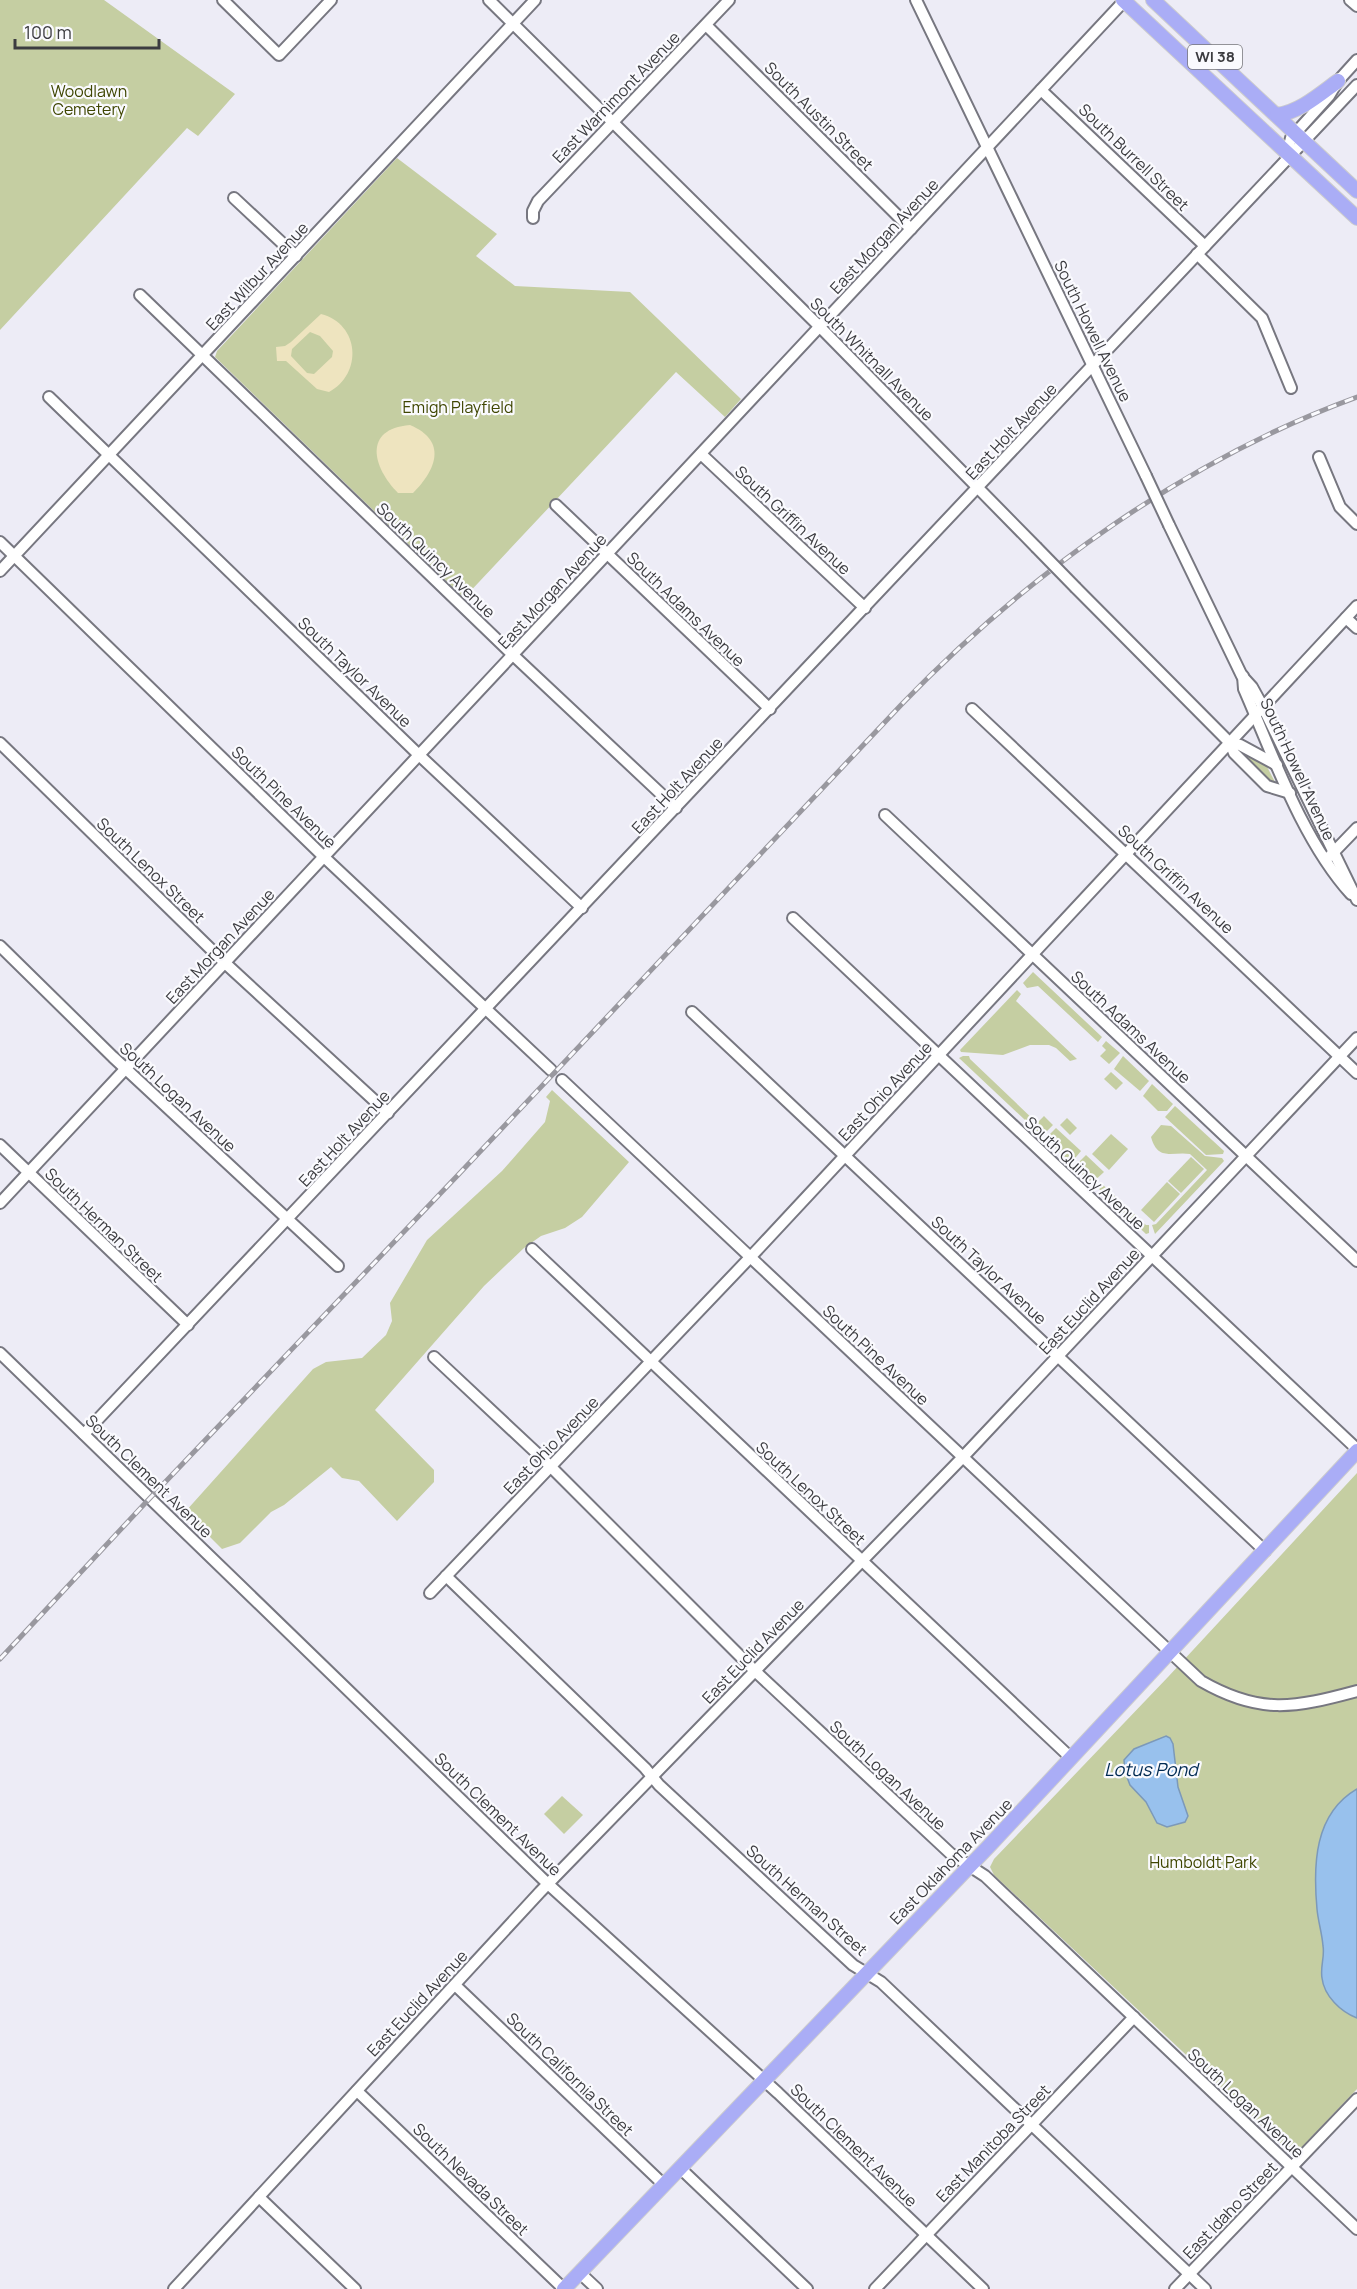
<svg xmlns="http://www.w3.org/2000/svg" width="1357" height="2289" font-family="Manrope,sans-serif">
	<rect width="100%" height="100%" fill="#edecf6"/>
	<g fill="#c5cea2">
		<path d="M0,0H104L235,94L198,136L187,128L0,330Z"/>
		<path d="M397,158L497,234L476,256L515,286L630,292L741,399L725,417L676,372L464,598L215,357L217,351Z"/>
		<path d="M1241,750L1264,761L1275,782L1269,781Z"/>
		<path d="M1033,972L1102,1037L1098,1042L1038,986L1027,988L1023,983Z"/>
		<path d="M1017,990L1021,994L1016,1001L1077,1059L1070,1061L1056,1048L1049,1045H1030L1003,1055L961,1052L960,1050Z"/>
		<path d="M1106,1041L1120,1053L1109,1064L1100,1056L1106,1050L1102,1046Z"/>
		<path d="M963,1056H969L970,1059L1037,1123L1044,1116L1053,1125L1042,1136L959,1058Z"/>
		<path d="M1123,1056L1149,1081L1140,1091L1114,1069Z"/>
		<path d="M1111,1072L1123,1083L1116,1090L1104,1079Z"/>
		<path d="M1152,1084L1173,1104L1167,1111H1158L1143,1096Z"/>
		<path d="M552,1090L629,1162L582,1217L565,1228L541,1236L524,1248L484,1286L375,1410L434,1470V1482L397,1521L359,1481L342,1478L331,1467L284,1505L271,1512L240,1543L222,1549L185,1512L313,1369L326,1362L362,1358L386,1335L392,1321L390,1303L427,1240L502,1171L545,1122L550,1101L546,1097Z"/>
		<path d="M1175,1106L1224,1151L1223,1154L1206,1155L1165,1117Z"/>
		<path d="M1067,1118L1077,1128L1070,1135L1060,1125Z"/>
		<path d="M1161,1125L1171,1126L1205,1156L1222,1158L1224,1161L1155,1234L1152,1225L1156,1224L1207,1170L1190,1154C1173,1151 1158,1162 1151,1137Z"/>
		<path d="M1056,1128L1081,1151L1071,1163L1045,1139Z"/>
		<path d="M1111,1134L1128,1149L1109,1170L1092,1154Z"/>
		<path d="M1086,1155L1104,1172L1092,1183L1074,1167Z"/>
		<path d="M1191,1157L1204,1169L1181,1193L1168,1181Z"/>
		<path d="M1167,1182L1180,1194L1154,1222L1141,1210Z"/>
		<path d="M1102,1184L1146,1225H1149V1233L1146,1234L1099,1189Z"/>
		<path d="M1357,1473V2089L1298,2151L1292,2154L994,1875L990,1867L994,1859L1168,1677Z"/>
		<path d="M562,1796L583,1815L564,1834L544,1814Z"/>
	</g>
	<g fill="#eee4bf" fill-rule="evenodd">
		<path d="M321,314C360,324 363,374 329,392L317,389L286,361H277L276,347L285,346L291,342ZM310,332L320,336L333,351L332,357L314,374L307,373L291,356L292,349Z"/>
		<path d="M410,425C448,441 436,470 413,493H398C373,468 362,429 410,425Z"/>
	</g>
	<g fill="#98c1ed" stroke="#7c99b9" stroke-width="1.5">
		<path d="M1166,1736L1170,1738L1173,1744L1178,1787L1188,1816L1185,1822L1167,1827L1157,1823L1146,1802L1130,1785L1125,1772L1124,1760L1134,1749Z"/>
		<path d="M1357,1789V2018C1341,2012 1324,1996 1322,1978C1320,1967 1325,1956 1323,1946C1322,1933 1318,1921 1317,1909C1313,1865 1314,1814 1357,1789Z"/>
	</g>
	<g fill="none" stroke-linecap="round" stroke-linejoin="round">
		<defs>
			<g id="minor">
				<path d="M223,0L279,55L331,0"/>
				<path d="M489,0L820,327L1036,547"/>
				<path d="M916,0L1146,476"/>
				<path d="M1350,0L1357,6"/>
				<path d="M706,25L911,229"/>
				<path d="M1041,90L1205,246"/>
				<path d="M1291,155L1289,146L1291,138L1329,96L1338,81L1357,60"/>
				<path d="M234,198L296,256"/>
				<path d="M533,218V211L538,201L729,0"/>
				<path d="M1197,254L1262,318L1291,388"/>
				<path d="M140,295L513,655L676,808"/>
				<path d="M49,397L419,755L582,908"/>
				<path d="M701,454L865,608"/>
				<path d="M1319,457L1340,507L1357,524"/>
				<path d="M556,505L770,709"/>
				<path d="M1169,525L1242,676L1252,687L1263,707L1357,900"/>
				<path d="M0,542L324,857L551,1070"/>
				<path d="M0,571L535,0"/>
				<path d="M1076,588L1230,743L1234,753L1267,786L1290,793"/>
				<path d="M1346,618L1357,628"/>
				<path d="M1243,676L1244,689C1273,755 1302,840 1351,894"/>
				<path d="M972,709L1357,1073"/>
				<path d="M0,743L225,963L388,1113"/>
				<path d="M1230,743L1240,745L1277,765"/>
				<path d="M885,815L1357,1261"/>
				<path d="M1330,856L1357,828"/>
				<path d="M793,918L1357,1449"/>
				<path d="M0,946L113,1057L338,1266"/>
				<path d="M692,1012L1265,1551"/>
				<path d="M562,1080L1201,1681C1260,1715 1294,1708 1357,1691"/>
				<path d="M0,1145L188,1325"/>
				<path d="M0,1203L1125,0"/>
				<path d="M532,1249L1071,1758"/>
				<path d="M0,1353L548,1884L778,2093L983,2289"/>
				<path d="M434,1357L543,1459L755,1671L951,1854L985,1876L1357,2229"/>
				<path d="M84,1434L1357,85"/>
				<path d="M446,1576L645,1768L659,1785L853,1965L881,1982L1205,2289"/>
				<path d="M430,1593L759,1248L1357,606"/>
				<path d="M455,1985L664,2185"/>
				<path d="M357,2091L564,2289"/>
				<path d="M680,2168L807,2289"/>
				<path d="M259,2197L355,2289"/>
				<path d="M580,2273L597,2289"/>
				<path d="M174,2289L540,1892L963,1457L1357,1038"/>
				<path d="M875,2289L1134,2017"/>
				<path d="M1175,2289L1357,2099"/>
			</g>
			<g id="major">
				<path d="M1123,0L1357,218"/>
				<path d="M1153,0L1357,191"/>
				<path d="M1277,115C1300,112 1320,94 1338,81"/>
				<path d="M564,2289L989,1846L1357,1451"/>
			</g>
		</defs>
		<use href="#minor" stroke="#777780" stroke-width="14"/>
		<use href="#major" stroke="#cccccd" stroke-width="16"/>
		<use href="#minor" stroke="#fff" stroke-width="10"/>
		<use href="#major" stroke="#aaadf6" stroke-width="14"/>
		<defs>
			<path id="rail" d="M0,1659L150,1498L458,1175L901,705C1026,575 1187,459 1357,397"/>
		</defs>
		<use href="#rail" stroke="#99989f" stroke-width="5"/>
		<use href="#rail" stroke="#fafafe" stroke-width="3" stroke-dasharray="9" stroke-linecap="butt"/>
		<defs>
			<g id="minor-bridge">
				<path d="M1146,476L1169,525"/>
				<path d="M1036,547L1076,588"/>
			</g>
		</defs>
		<use href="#minor-bridge" stroke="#777780" stroke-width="14" stroke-linecap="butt"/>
		<use href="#minor-bridge" stroke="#fff" stroke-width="10"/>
	</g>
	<g text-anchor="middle" stroke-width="4.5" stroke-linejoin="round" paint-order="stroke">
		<rect fill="#fafafe" stroke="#757579" stroke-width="1.5" x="1188" y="45" width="54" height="24" rx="4.5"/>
		<g font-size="15" font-weight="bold" fill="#3c3c40">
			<text x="1215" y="62">WI 38</text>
		</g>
		<g font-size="16" fill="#3f4602" stroke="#fafafe">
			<text x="89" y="97">Woodlawn<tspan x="89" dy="18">Cemetery</tspan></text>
			<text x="458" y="413">Emigh Playfield</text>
			<text x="1203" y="1868">Humboldt Park</text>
		</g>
		<g font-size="16" fill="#3c3c40" stroke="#fafafe">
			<text transform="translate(616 97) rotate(-46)" y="6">East Warnimont Avenue</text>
			<text transform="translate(819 116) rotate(45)" y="6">South Austin Street</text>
			<text transform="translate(1134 157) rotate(44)" y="6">South Burrell Street</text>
			<text transform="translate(884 236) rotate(-47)" y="6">East Morgan Avenue</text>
			<text transform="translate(257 276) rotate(-47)" y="6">East Wilbur Avenue</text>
			<text transform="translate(1093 331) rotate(64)" y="6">South Howell Avenue</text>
			<text transform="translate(872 359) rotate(45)" y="6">South Whitnall Avenue</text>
			<text transform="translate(1011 431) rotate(-47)" y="6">East Holt Avenue</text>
			<text transform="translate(793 520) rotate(43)" y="6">South Griffin Avenue</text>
			<text transform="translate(436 560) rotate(44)" y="6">South Quincy Avenue</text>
			<text transform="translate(552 591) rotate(-47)" y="6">East Morgan Avenue</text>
			<text transform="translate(686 609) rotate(44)" y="6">South Adams Avenue</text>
			<text transform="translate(355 672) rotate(44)" y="6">South Taylor Avenue</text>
			<text transform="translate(1298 769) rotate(65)" y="6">South Howell Avenue</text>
			<text transform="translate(677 785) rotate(-47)" y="6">East Holt Avenue</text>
			<text transform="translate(284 797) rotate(44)" y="6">South Pine Avenue</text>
			<text transform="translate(151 870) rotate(44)" y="6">South Lenox Street</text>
			<text transform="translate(1176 879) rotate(43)" y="6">South Griffin Avenue</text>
			<text transform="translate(220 946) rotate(-47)" y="6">East Morgan Avenue</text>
			<text transform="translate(1131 1027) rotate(43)" y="6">South Adams Avenue</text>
			<text transform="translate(885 1091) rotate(-47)" y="6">East Ohio Avenue</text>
			<text transform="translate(178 1097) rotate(43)" y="6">South Logan Avenue</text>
			<text transform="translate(344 1138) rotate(-47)" y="6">East Holt Avenue</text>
			<text transform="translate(1085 1173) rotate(43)" y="6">South Quincy Avenue</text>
			<text transform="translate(104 1225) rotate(44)" y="6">South Herman Street</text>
			<text transform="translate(989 1270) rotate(43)" y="6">South Taylor Avenue</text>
			<text transform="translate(1089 1301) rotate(-47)" y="6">East Euclid Avenue</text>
			<text transform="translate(876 1355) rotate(43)" y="6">South Pine Avenue</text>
			<text transform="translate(551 1445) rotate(-46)" y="6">East Ohio Avenue</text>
			<text transform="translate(149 1476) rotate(44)" y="6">South Clement Avenue</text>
			<text transform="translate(811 1493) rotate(43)" y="6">South Lenox Street</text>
			<text transform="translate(753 1651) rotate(-46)" y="6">East Euclid Avenue</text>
			<text transform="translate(888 1775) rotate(43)" y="6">South Logan Avenue</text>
			<text transform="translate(498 1814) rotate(44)" y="6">South Clement Avenue</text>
			<text transform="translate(951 1861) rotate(-46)" y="6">East Oklahoma Avenue</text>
			<text transform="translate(807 1900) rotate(42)" y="6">South Herman Street</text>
			<text transform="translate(417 2003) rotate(-47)" y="6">East Euclid Avenue</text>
			<text transform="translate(570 2074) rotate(44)" y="6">South California Street</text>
			<text transform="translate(1246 2103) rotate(43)" y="6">South Logan Avenue</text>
			<text transform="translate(993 2143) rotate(-46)" y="6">East Manitoba Street</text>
			<text transform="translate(854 2145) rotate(44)" y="6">South Clement Avenue</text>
			<text transform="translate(471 2179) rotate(44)" y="6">South Nevada Street</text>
			<text transform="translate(1230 2210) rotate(-46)" y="6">East Idaho Street</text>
		</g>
		<g font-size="18" font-style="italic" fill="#002a52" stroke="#fafafe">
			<text x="1151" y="1776">Lotus Pond</text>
		</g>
	</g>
	<path d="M15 39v9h144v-9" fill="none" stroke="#3c3c40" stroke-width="3"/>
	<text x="24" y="39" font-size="18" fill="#3c3c40" stroke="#fafafe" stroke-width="4.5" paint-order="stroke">100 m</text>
</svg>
